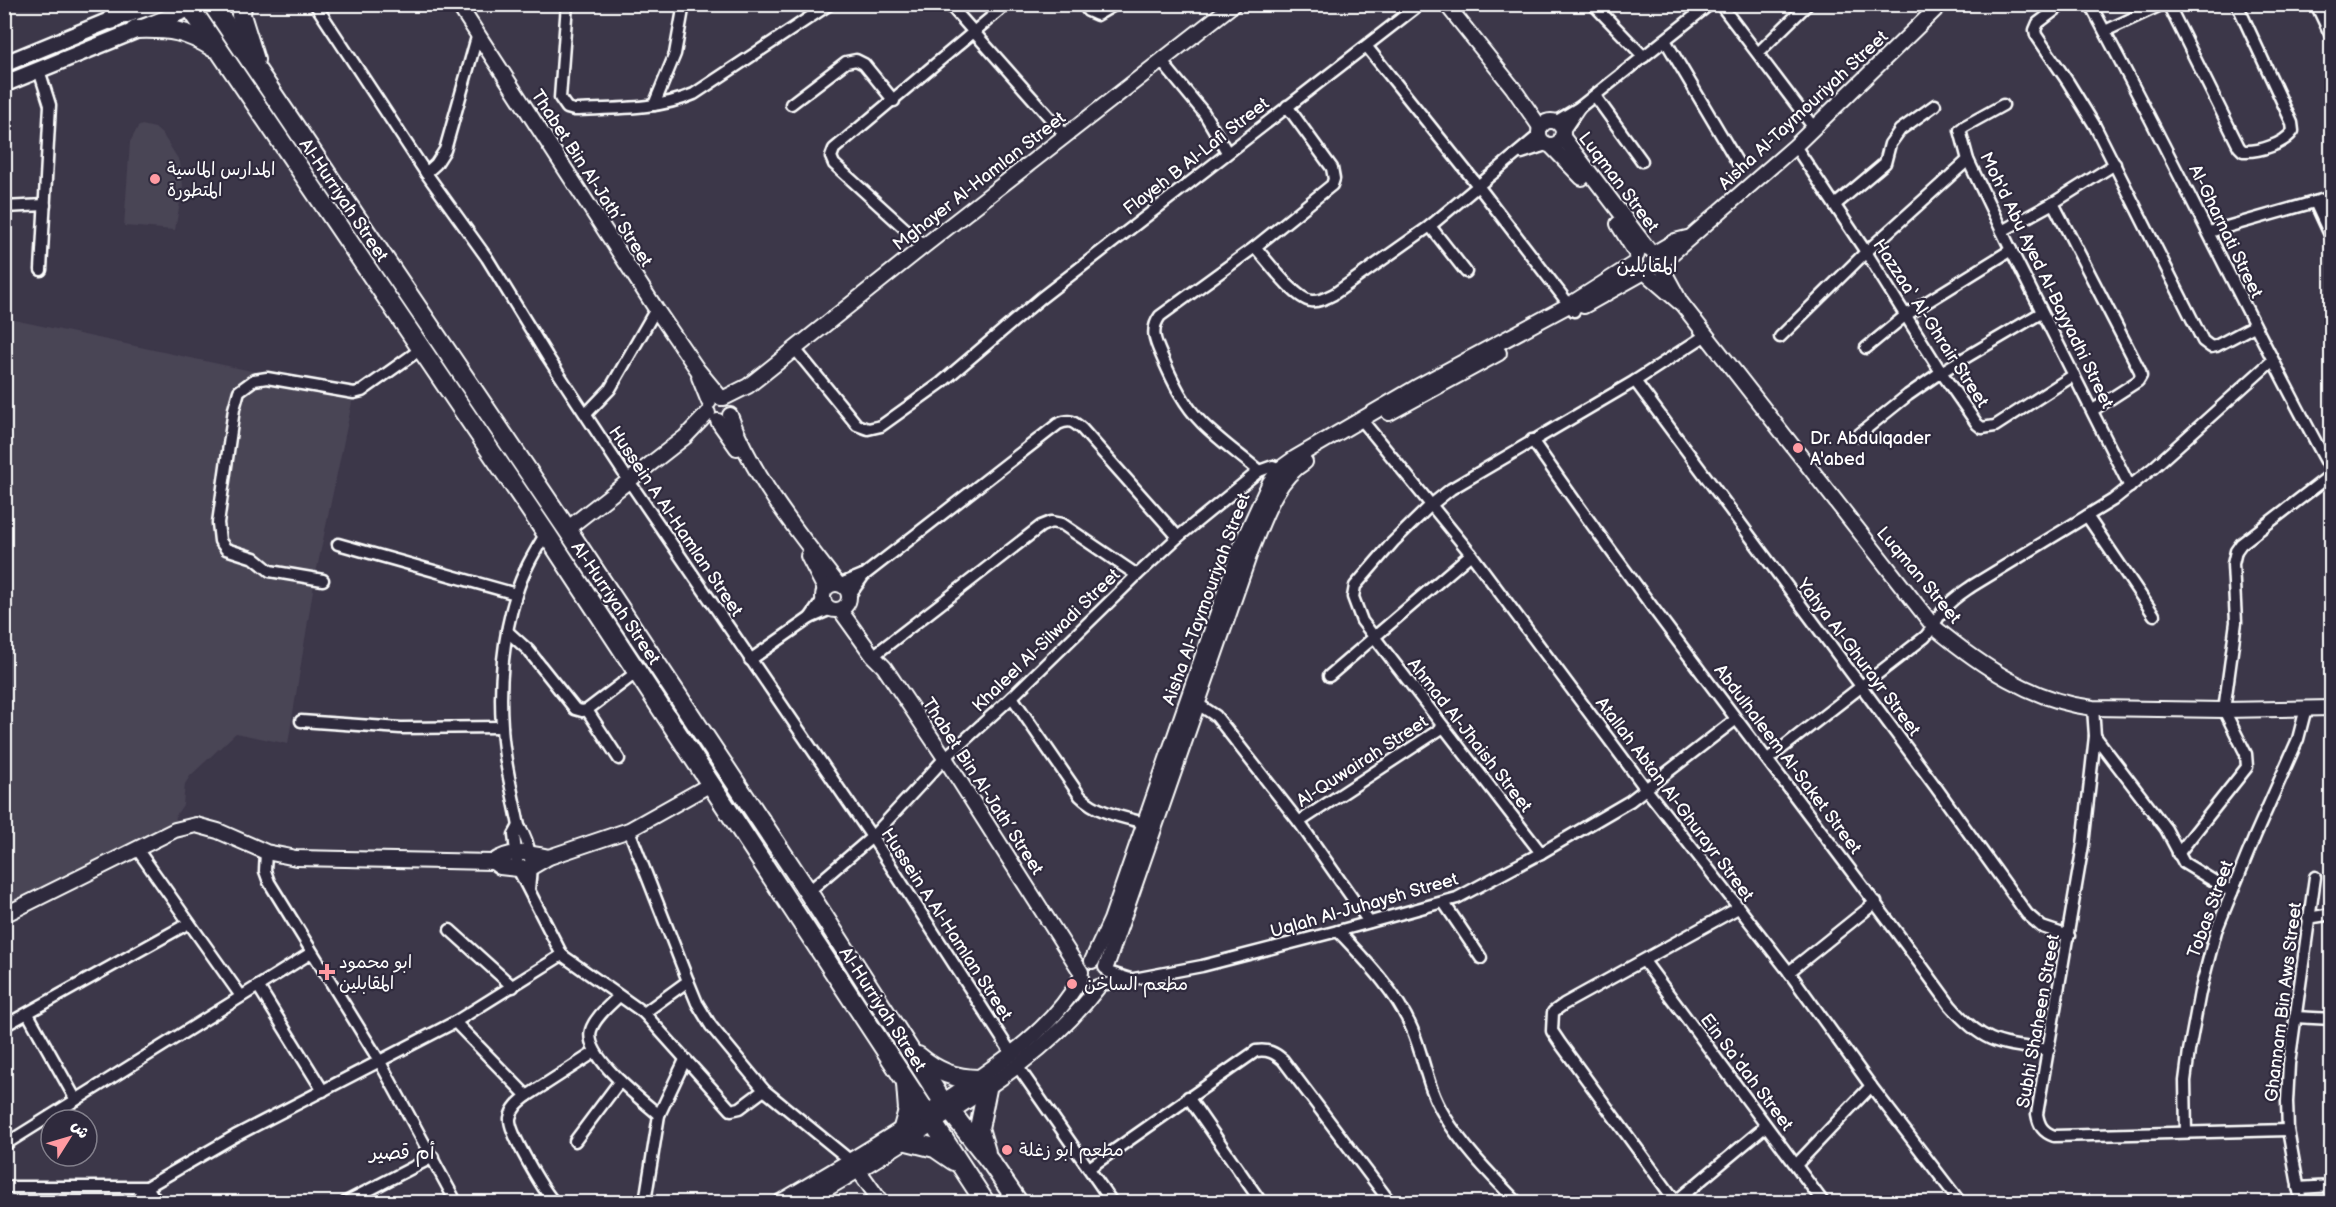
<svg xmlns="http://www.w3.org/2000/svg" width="2336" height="1207" font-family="'Balsamiq Sans','Playpen Sans Arabic',sans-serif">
	<rect width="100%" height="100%" fill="#3c3749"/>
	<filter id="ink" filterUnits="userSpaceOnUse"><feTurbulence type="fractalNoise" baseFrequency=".0167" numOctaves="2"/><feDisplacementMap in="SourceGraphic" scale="12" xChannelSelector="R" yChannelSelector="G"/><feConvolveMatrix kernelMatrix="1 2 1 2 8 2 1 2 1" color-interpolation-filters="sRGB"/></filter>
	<g filter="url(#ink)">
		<g fill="#494455">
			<path d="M142,125L155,128L163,135L180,162L183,186L175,230L124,226L130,142L138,127Z"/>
			<path d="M5,318L354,393L315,578L288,744L236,733L190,776L185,784L183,805L176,815L175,830L5,915Z"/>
		</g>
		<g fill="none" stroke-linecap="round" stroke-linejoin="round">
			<defs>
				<g id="minor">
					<path d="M315,4L426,173L487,258L547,356L629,481L872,837L1012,1054"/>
					<path d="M567,4L560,98L567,108L574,110C614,108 657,110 694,94L830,4"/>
					<path d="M949,4L1066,136"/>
					<path d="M1083,4L1088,11L1097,15L1116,4"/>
					<path d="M1593,4L1644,57"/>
					<path d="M1720,4L1814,128"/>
					<path d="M2063,4L2038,23L2035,30L2036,35L2068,82L2095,126L2203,341L2211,347L2216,346L2254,326"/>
					<path d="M2090,4C2174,159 2248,318 2332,472"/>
					<path d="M2168,4L2239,147L2243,151C2259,152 2284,144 2293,131L2292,123L2237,4"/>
					<path d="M2316,4L2332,38"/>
					<path d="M2105,31L2163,4"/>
					<path d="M1665,40L1739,165"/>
					<path d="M1367,47L1479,187L1574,311"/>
					<path d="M1758,53L1808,4"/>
					<path d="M1162,62L1204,113L1227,152"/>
					<path d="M39,70L50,105L41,270"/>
					<path d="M1595,96L1642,161"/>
					<path d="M791,104L846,62L856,60L864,64L894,101"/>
					<path d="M654,105L675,54L684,4"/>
					<path d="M2003,105L1965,126L1960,130L1968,160L2011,250L2130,487"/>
					<path d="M1555,122L1580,107L1710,4"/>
					<path d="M1563,132L1580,107"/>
					<path d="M1795,146L1866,252L1941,372L1977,424L1982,428L1995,426L2074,375"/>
					<path d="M1522,153L1546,145"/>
					<path d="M426,173L436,164L445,150L477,37"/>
					<path d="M2315,202L2332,239"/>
					<path d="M2053,203L2140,371L2141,376L2138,381L2093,410"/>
					<path d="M1835,205L1885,163L1890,144L1900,130L1935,105"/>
					<path d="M4,207L45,205"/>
					<path d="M1430,226L1466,272"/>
					<path d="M2002,231L2053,203L2115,164"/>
					<path d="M2209,232L2332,197"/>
					<path d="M924,246L834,164L831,157L834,149L1007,4"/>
					<path d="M1255,247C1267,260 1294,298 1311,301C1319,302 1326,298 1334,294L1430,226L1539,135"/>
					<path d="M1780,337L1866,252L1968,160"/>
					<path d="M1866,348L1906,315L2011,250"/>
					<path d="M795,349L857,425L868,429L881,426L941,383L1041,298L1420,4"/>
					<path d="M1635,381L1935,786L2027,914L2042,927L2069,936"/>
					<path d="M586,414L610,389L656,309"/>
					<path d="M1361,419L1471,554L1646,789L1789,972L1871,1086L1960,1202"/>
					<path d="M1857,436L1908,395L1941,372L2041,313"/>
					<path d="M1532,440C1666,633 1813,815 1950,1005C1984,1045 2000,1044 2049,1050"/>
					<path d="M1259,471C1240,455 1219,440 1202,423C1184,405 1173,382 1163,359C1156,343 1149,331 1160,316L1255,247L1332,185L1334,179L1332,168L1287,106"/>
					<path d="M2087,516L2154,615"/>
					<path d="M338,544L516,594"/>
					<path d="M323,580L270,571L254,558L226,549L220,541L218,523L234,409L239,391L254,380L267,378L354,393L362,391L421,349"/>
					<path d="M841,584L863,575"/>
					<path d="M850,595L864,575L1058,424C1070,419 1073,421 1082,429L1178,537"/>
					<path d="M810,618L823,599"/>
					<path d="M507,631L528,650L575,709L582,711L587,710"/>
					<path d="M873,656L1041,526L1051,522L1062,524L1137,575"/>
					<path d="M750,660L810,618L831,609"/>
					<path d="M1329,676L1471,554"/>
					<path d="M1012,697L1080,796C1097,813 1122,817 1145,823"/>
					<path d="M1198,704L1216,716L1299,822L1369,922"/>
					<path d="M2093,708L2095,736L2083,845L2037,1114C2039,1126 2043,1132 2054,1136L2288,1130"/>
					<path d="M301,721L401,728L502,727"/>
					<path d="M2095,736L2166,829L2184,863L2232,892"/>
					<path d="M619,759L587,710L637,672"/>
					<path d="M1768,759L1925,637C1933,628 1937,618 1945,608C1952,599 1962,593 1972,586L2113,500L2153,468L2272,361"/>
					<path d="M1299,822L1442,728"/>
					<path d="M519,826L514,835L518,869L562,955L644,1013L731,1110L740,1108L764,1090"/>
					<path d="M629,830L688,981L697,1003L711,1026L764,1090L851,1161"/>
					<path d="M137,849L241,996"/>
					<path d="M266,852L265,871L269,882L380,1062L456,1202"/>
					<path d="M1541,853L1362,621L1353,597L1355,586L1393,542L1431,505L1451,489L1635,381L1706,335"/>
					<path d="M2178,854L2247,767L2246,754L2224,710L2236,622L2233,564L2236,551L2241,544L2332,474"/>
					<path d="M529,889C532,866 532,846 519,826C513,794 503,758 502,726C499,684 503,636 516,595C522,573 534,553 546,533"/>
					<path d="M808,892L872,837L945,758L1012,697L1137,575L1178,537L1259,471L1273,466L1287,472"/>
					<path d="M1444,903L1481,958"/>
					<path d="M2308,918L2332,914"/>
					<path d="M450,930L513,987"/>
					<path d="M1338,931C1366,961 1396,991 1412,1029C1424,1057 1427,1088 1444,1115C1463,1147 1491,1175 1517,1202"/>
					<path d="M1644,961L1823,1202"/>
					<path d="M1108,972L1130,979"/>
					<path d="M1789,972L1876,902"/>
					<path d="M1102,985L1202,966L1338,931L1457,898L1541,853L1630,801L1735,720"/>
					<path d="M258,986L323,1091"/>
					<path d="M618,997C609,1006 595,1017 591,1030C583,1056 641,1099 659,1115"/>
					<path d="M644,1013L688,981"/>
					<path d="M28,1014L76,1100"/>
					<path d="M2295,1017L2332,1019"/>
					<path d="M455,1022L527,1096"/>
					<path d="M4,1026L189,923"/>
					<path d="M1018,1067L1112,1202"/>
					<path d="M1188,1097L1261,1202"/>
					<path d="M2186,1132L2185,1081L2189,1051L2200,992L2216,931L2255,836L2298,739L2306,708"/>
					<path d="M575,1141L620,1081"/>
					<path d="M4,1145L311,953"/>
					<path d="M1796,1165L1871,1086"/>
					<path d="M1089,1168L1256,1051C1268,1049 1275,1053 1283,1060L1390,1202"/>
					<path d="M4,1187H147L157,1202"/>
					<path d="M2298,1188L2332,1186"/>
					<path d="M134,1202L147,1187L235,1136L455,1022L562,955"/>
					<path d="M346,1202L433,1157"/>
					<path d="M554,1202C544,1191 508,1132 510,1118C512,1108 519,1102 527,1096L595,1052"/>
					<path d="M645,1202L659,1115L685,1060"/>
					<path d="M1675,1202L1766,1126"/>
					<path d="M1676,1202L1560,1043L1552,1031L1553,1012L1564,1004L1738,908"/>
					<path d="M2301,1202L2288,1130L2287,1102L2289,1064L2315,877"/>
				</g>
				<g id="tertiary">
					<path d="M458,4L656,309L697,369L721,398"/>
					<path d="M1446,4L1513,88L1540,127"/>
					<circle cx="1551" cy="133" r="12"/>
					<path d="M1562,136L1648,249"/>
					<path d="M1550,145L1582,178"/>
					<path d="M1618,224L1637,255"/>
					<path d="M1656,252L1675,241L1687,238"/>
					<path d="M1662,262L1795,146L1941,4"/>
					<path d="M1661,266L1681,303L1934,627C1980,665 2032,701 2093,708L2224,710L2332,708"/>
					<path d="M1649,276L1679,302"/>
					<path d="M1584,306L1641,274"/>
					<path d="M699,377L709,402"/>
					<path d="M724,398L748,386L924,246L1234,4"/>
					<path d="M1389,413L1499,353"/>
					<path d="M730,415C751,474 798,533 837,583"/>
					<path d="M718,421L737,448"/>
					<path d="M567,529L685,437L708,413"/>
					<path d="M808,556L825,589"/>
					<circle cx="836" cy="597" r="13"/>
					<path d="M840,610L873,656L884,667L945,758L1081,972"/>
					<path d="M493,862C509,849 530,853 549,857"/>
					<path d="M4,915L175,830L196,825L218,831L266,852L296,858L493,862L500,867L518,869L532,867L549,857L629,830L711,784"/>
					<path d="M1092,961L1111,920L1242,543L1270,482L1281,468L1295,458L1415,388L1569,305L1635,263"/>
					<path d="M1106,967L1251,550C1264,519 1275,480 1305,462"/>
					<path d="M859,1171L881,1202"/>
					<path d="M780,1202C837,1169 893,1136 947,1099C996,1066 1053,1030 1081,977"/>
					<path d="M803,1202C848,1178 890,1151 932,1124C993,1085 1054,1046 1098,987"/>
				</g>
				<g id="secondary">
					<path d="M4,64L111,20L158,4"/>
					<path d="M4,84L191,8"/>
				</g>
				<g id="trunk">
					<path d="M188,4L546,533L985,1202"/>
					<path d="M212,4L567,529L808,892L943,1102L992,1164L1018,1202"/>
					<path d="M242,4L241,15L255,60"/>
					<path d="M111,20L125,4"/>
					<path d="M136,29C170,28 186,30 214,48"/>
					<path d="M918,1056C937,1072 955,1079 979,1079"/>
					<path d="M903,1128L908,1110L906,1084"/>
					<path d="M907,1141L935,1148L954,1161"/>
					<path d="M986,1152L979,1128L987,1089"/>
				</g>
			</defs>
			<use href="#minor" stroke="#fff" stroke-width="15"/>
			<use href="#tertiary" stroke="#fff" stroke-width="18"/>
			<use href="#secondary" stroke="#fff" stroke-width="20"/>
			<use href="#trunk" stroke="#fff" stroke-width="22"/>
			<use href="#minor" stroke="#2f2a3d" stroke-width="10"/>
			<use href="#tertiary" stroke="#2f2a3d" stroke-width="14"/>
			<use href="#secondary" stroke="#2f2a3d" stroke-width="15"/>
			<use href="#trunk" stroke="#2f2a3d" stroke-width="18"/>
		</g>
	</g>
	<g fill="#ff9aa2" stroke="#2f2a3d" stroke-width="2">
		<circle cx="155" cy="179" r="6"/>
		<circle cx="1798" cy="448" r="6"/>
		<path d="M324 963h6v6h6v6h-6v6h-6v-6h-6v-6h6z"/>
		<circle cx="1072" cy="984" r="6"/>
		<circle cx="1007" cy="1150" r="6"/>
	</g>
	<g text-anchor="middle" stroke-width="4.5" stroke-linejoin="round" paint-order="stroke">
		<g font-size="18" fill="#fff" stroke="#2f2a3d">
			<text transform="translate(1803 110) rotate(-43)" y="6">Aisha Al-Taymouriyah Street</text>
			<text transform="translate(1196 156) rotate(-38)" y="6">Flayeh B Al-Lafi Street</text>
			<text transform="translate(592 178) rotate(57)" y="6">Thabet Bin Al-Jath’ Street</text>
			<text transform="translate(979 181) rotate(-38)" y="6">Mghayer Al-Hamlan Street</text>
			<text transform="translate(1619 182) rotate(53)" y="6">Luqman Street</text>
			<text transform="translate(344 200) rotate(56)" y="6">Al-Hurriyah Street</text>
			<text transform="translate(2226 231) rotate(64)" y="6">Al-Gharnati Street</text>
			<text transform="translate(2047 280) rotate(64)" y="6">Moh'd Abu Ayed Al-Bayyadhi Street</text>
			<text transform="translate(1931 323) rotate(57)" y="6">Hazzaa‘ Al-Ghrair Street</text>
			<text transform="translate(676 521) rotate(56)" y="6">Hussein A Al-Hamlan Street</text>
			<text transform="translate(1919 575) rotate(50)" y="6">Luqman Street</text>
			<text transform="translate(1206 599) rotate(-70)" y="6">Aisha Al-Taymouriyah Street</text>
			<text transform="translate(616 603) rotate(56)" y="6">Al-Hurriyah Street</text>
			<text transform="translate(1046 640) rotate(-44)" y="6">Khaleel Al-Silwadi Street</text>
			<text transform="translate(1859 657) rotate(53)" y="6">Yahya Al-Ghurayr Street</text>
			<text transform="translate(1470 735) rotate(52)" y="6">Ahmad Al-Jhaish Street</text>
			<text transform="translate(1788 759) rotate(53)" y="6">Abdulhaleem Al-Saket Street</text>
			<text transform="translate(1362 761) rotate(-33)" y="6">Al-Quwairah Street</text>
			<text transform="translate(983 786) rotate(57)" y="6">Thabet Bin Al-Jath’ Street</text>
			<text transform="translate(1675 799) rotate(53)" y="6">Atallah Abtan Al-Ghurayr Street</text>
			<text transform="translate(1364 905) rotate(-16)" y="6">Uqlah Al-Juhaysh Street</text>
			<text transform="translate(2210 909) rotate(-70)" y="6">Tobas Street</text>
			<text transform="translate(947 924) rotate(57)" y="6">Hussein A Al-Hamlan Street</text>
			<text transform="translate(2283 1002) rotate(-83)" y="6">Ghannam Bin Aws Street</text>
			<text transform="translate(883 1009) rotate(57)" y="6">Al-Hurriyah Street</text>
			<text transform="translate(2038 1021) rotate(-80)" y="6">Subhi Shaheen Street</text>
			<text transform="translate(1747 1072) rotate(53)" y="6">Ein Sa‘dah Street</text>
		</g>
		<g font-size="18" fill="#fff" stroke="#2f2a3d" text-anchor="start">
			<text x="167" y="175">المدارس الماسية<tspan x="167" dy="21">المتطورة</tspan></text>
			<text x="1810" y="444">Dr. Abdulqader<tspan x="1810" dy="21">A'abed</tspan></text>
			<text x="339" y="968">ابو محمود<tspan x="339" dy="21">المقابلين</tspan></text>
			<text x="1084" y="990">مطعم الساخن</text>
			<text x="1019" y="1156">مطعم ابو زغلة</text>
		</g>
		<g font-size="20" fill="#fff" stroke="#2f2a3d">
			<text x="1647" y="272">المقابلين</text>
			<text x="402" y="1159">أم قصير</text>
		</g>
	</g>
	<rect width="2336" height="1207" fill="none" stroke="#2f2a3d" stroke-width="24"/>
	<rect x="12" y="12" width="2312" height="1183" fill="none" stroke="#fff" stroke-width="2" filter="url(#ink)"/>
	<g transform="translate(69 1138) rotate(53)"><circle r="28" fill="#2f2a3d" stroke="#827f8b" stroke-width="1.5"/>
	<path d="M0-4.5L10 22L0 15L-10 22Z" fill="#ff9aa2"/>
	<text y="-9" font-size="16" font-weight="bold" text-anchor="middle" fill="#ffffff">ش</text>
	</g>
</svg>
